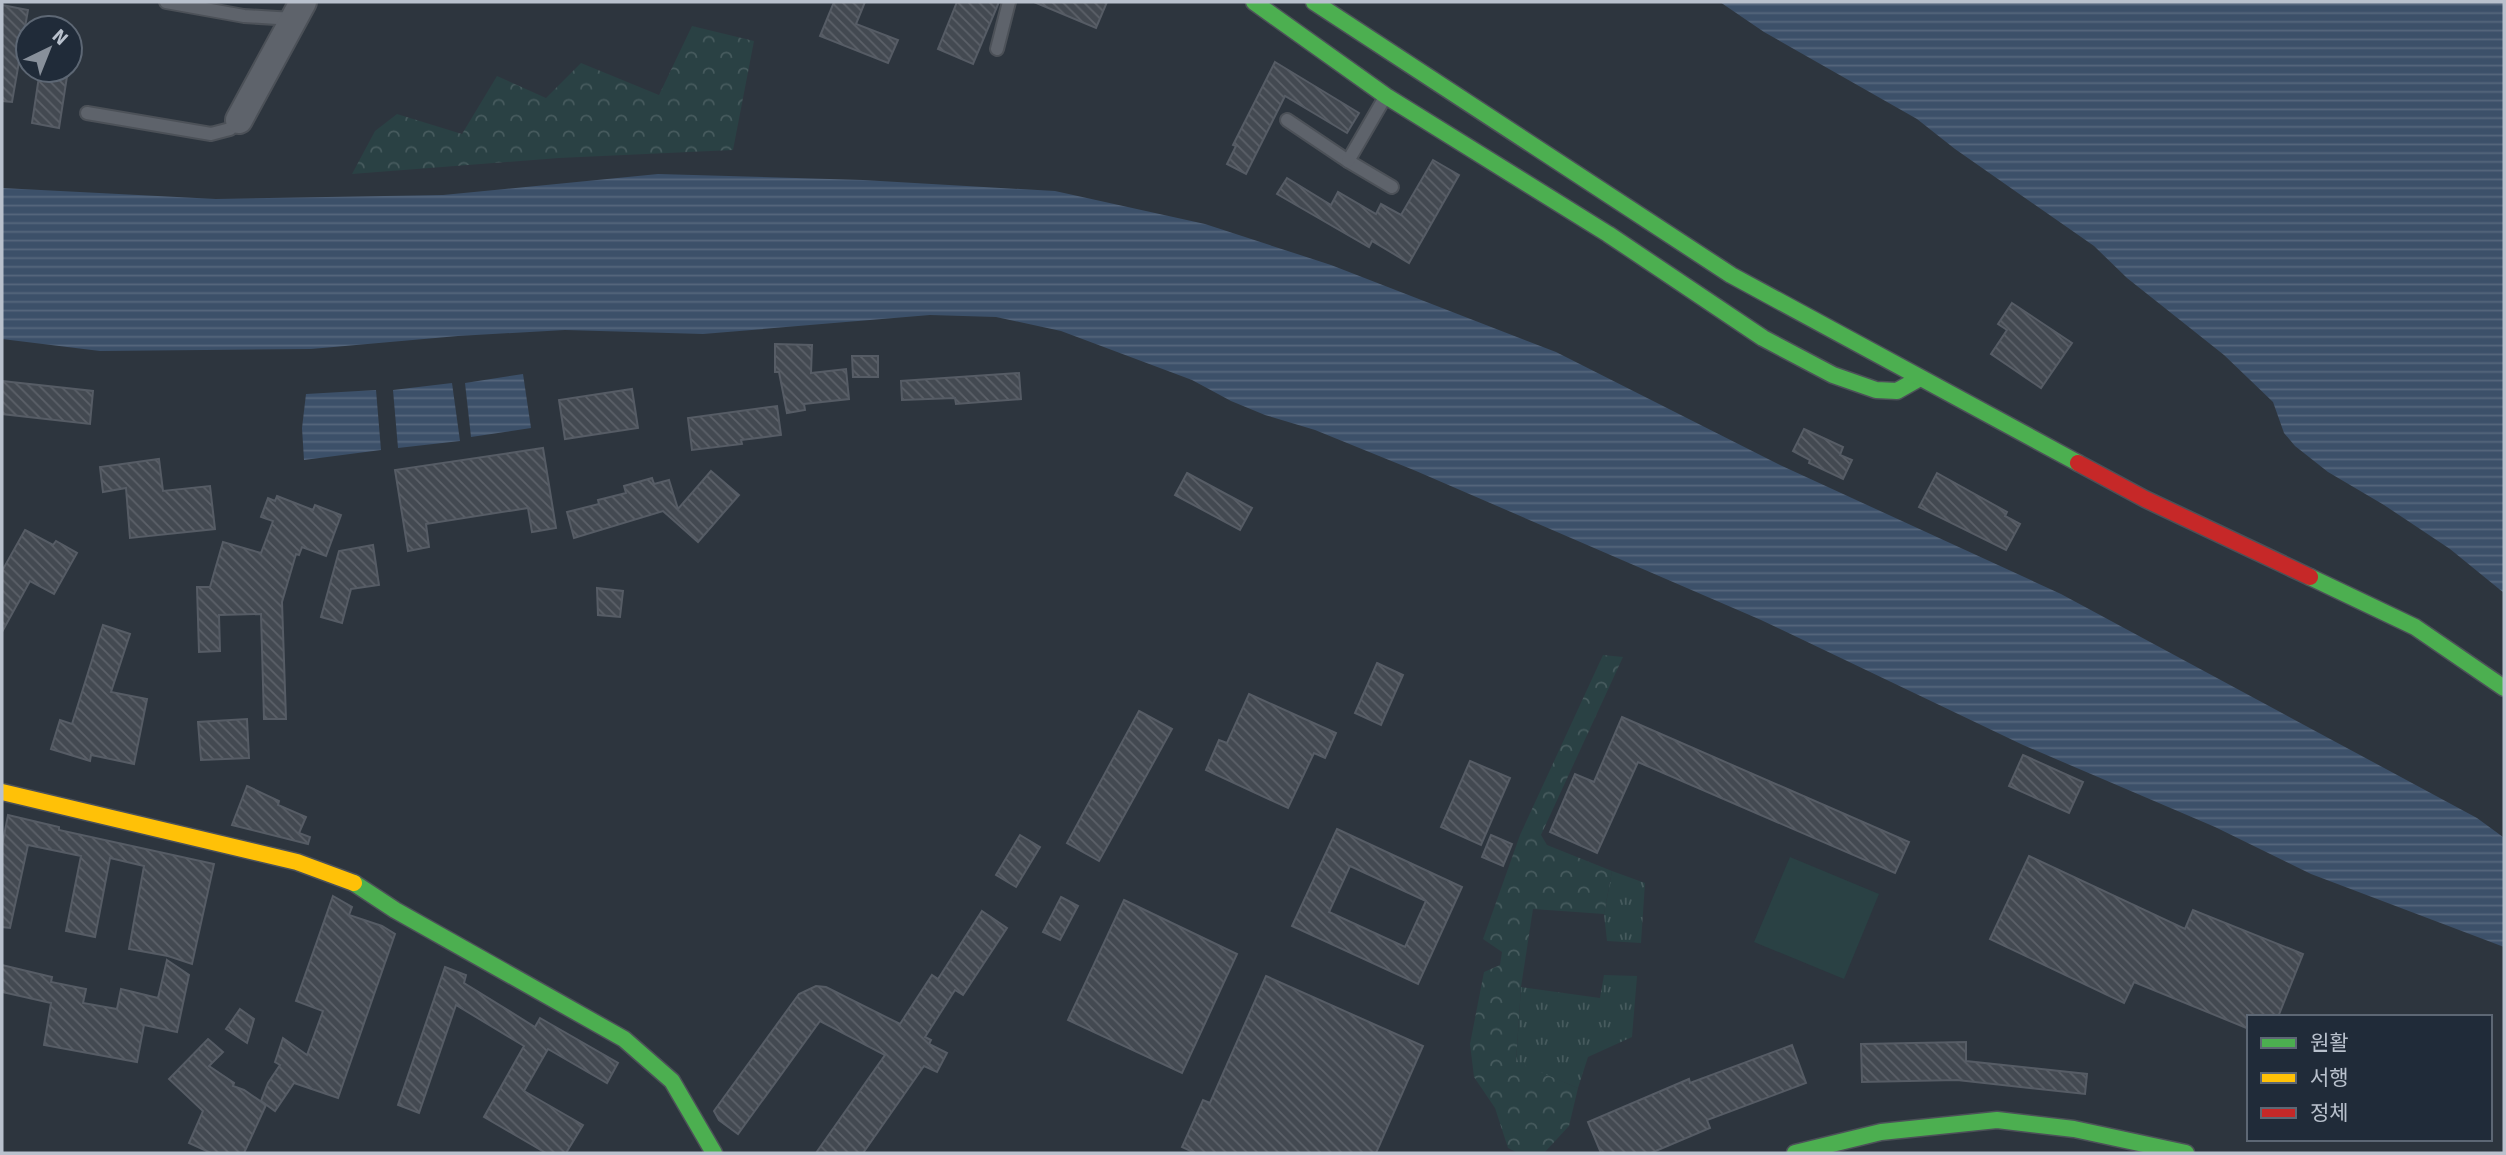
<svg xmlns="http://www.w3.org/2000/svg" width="2506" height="1155" font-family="Signika,'Noto Sans KR',sans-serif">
	<defs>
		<pattern id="grass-tufts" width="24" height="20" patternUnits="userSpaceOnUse" patternTransform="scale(1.75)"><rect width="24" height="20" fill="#2a4144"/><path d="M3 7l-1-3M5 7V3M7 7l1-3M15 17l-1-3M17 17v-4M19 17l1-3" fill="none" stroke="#475b5e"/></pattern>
		<pattern id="forest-crowns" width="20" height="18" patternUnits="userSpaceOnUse" patternTransform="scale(1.75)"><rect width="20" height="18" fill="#2a4144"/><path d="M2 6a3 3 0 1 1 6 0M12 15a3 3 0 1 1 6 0" fill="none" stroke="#475b5e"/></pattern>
		<pattern id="water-rules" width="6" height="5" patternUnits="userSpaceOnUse" patternTransform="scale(1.75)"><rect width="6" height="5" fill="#3c5069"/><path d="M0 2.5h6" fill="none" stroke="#56677d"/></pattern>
		<pattern id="building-back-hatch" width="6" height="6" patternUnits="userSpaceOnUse" patternTransform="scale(1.75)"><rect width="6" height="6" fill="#434951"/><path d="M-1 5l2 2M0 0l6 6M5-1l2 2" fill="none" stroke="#5c6169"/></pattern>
	</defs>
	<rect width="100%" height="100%" fill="#2d353e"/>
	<g fill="url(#grass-tufts)">
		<path d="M1612,871L1645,883L1641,943L1607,941L1604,914Z"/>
		<path d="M1604,975L1637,976L1632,1037L1588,1057L1578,1088L1516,1063L1521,987L1600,998Z"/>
	</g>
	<g fill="url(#forest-crowns)">
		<path d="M692,26L754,41L733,150L559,158L352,174L375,131L397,114L462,134L497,76L546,98L581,63L659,95Z"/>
		<path d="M1603,655L1623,657L1541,835L1547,845L1612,871L1604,914L1533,909L1521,987L1516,1062L1578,1088L1569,1126L1544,1153H1518L1508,1148L1495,1108L1474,1077L1470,1044L1484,972L1500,965L1502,952L1483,939L1520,835Z"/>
	</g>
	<path fill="#2a4144" d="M1790,857L1879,894L1844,979L1754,942Z"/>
	<g fill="url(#water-rules)">
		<path d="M1720,2H2504V593L2450,549L2384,505L2328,472L2295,446L2284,433L2273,402L2224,355L2127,278L2094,246L1955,149L1917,119L1764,32Z"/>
		<path d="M658,174L863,180L1055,191L1205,224L1331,265L1556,352L1780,465L2061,594L2477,818L2503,837L2504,841V947L2311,874L2215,827L2023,745L1761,620L1416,471L1315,430L1265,415L1231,401L1192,380L1061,331L996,317L930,315L703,334L565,330L458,336L311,349L100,351L2,339V188L216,199L443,195Z"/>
		<path d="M523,374L531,428L471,437L465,383Z"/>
		<path d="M452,383L460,441L398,448L393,390Z"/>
		<path d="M376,390L381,450L304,460L302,428L306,394Z"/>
	</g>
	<g fill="url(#building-back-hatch)" stroke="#565c65" stroke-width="2" fill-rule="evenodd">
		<path d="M834,2H865L856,24L898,40L888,63L820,36Z"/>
		<path d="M957,2H999L973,64L938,49Z"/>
		<path d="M1034,2H1107L1096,28Z"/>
		<path d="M2,5L28,10L12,102L2,101Z"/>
		<path d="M1275,62L1359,113L1347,133L1285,96L1246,174L1227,164L1236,146L1233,145Z"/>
		<path d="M40,70H68L59,128L32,123Z"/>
		<path d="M1433,160L1459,175L1409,263L1372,241L1369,247L1277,194L1287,178L1331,205L1338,192L1376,214L1381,204L1401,215Z"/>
		<path d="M2012,303L2072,343L2041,388L1991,354L2007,330L1998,324Z"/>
		<path d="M775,344L812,345L811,373L846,369L849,399L804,404L805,410L787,413L779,372H775Z"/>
		<path d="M852,356H878V377H853Z"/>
		<path d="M1019,373L1021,399L956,404L955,398L902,400L901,381Z"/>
		<path d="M2,381L93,391L90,424L2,414Z"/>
		<path d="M632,389L638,428L565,439L559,400Z"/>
		<path d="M777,406L781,435L741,440L742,444L692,450L688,418Z"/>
		<path d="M1804,429L1843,447L1840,455L1852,460L1843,479L1809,463L1810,460L1793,451Z"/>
		<path d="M543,448L556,528L532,532L528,508L426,524L429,547L408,551L395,470Z"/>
		<path d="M159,459L163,491L210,486L215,529L130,538L126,488L103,492L100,467Z"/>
		<path d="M711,471L739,495L698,542L663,511L574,538L567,512L599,504L598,500L626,493L624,486L652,478L654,484L669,480L678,509Z"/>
		<path d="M1187,473L1252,508L1240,530L1175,495Z"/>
		<path d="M1937,473L2007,512L2005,516L2020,524L2006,550L1919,507Z"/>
		<path d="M277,496L313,510L315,505L341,515L326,556L302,547L299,555L296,554L282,602L286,719H264L261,614L219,615L220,651L199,652L197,587H210L223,542L261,553L273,521L261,517L268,498L275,501Z"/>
		<path d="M25,530L53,545L56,541L77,553L54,594L30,581L2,632V571Z"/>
		<path d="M373,545L379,585L351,589L342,623L321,617L339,551Z"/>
		<path d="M597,588L623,591L620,617L598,615Z"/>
		<path d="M103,625L130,634L111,692L147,699L134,764L91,755L90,761L51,749L60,720L72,724Z"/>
		<path d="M1377,663L1403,675L1381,725L1355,713Z"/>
		<path d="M1249,694L1336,733L1325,758L1314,753L1288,808L1206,770L1219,740L1227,743Z"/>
		<path d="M1139,711L1172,729L1099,861L1067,843Z"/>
		<path d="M1622,717L1909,842L1895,873L1638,762L1597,853L1550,832L1575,774L1594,782Z"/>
		<path d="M247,719L249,758L201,760L198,722Z"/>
		<path d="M2023,755L2083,782L2069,813L2009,786Z"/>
		<path d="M1470,761L1510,778L1481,845L1441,827Z"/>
		<path d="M247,786L279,801L278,805L306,817L299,833L310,837L308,844L232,825Z"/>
		<path d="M8,815L59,827V830L214,864L192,964L168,956L129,949L144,866L110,858L95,937L66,931L81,856L28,845L10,928L2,927V846Z"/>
		<path d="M1337,829L1462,887L1418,984L1292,926ZM1350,866L1426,901L1405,947L1329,912Z"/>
		<path d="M1020,835L1040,847L1016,887L996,875Z"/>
		<path d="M1491,835L1512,844L1503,866L1482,857Z"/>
		<path d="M2029,856L2185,929L2193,910L2303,954L2278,1017H2249V1029L2134,982L2124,1003L1990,939Z"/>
		<path d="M333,896L352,907L349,915L382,926L395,934L338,1098L294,1083L275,1111L261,1101L268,1083L280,1065L275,1062L283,1038L307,1055L323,1011L296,1001Z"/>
		<path d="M1061,897L1078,906L1060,940L1043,932Z"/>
		<path d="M1124,900L1237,954L1182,1073L1068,1020Z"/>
		<path d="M982,911L1007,928L963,995L955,990L925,1037L931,1040L929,1044L947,1053L937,1072L924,1066L863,1153H816L885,1055L820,1021L738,1134L719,1120L714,1111L799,994L816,986L826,987L900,1024L932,975L938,979Z"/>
		<path d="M167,960L189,975L177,1032L144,1025L137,1062L44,1045L51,1003L2,992V965L52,977L51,982L86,989L83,1003L117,1009L121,989L158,998Z"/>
		<path d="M445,967L466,975L464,983L535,1027L540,1018L618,1063L607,1083L548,1049L524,1091L583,1125L566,1153H546L484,1117L524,1046L456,1005L419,1113L398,1105Z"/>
		<path d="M1266,976L1423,1046L1376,1153H1195L1182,1147L1203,1100L1210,1103Z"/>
		<path d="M240,1009L254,1019L247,1043L226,1029Z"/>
		<path d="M208,1039L223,1052L209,1066L234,1083L233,1086L244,1090L266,1105L244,1153H211L189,1143L203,1111L169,1079Z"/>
		<path d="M1966,1042V1061L2087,1074L2085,1094L1957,1080L1862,1082L1861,1044Z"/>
		<path d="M1792,1045L1806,1083L1707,1120L1710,1128L1651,1153H1601L1588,1122L1689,1079L1690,1083Z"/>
	</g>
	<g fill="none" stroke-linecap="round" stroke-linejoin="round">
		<defs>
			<g id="lane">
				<path d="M166,2L244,16L293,19"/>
				<path d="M997,49L1009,2"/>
				<path d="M87,113L211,134L230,129L239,120"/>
				<path d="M1287,120L1348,161L1392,187"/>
				<path d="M1348,161L1384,99"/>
			</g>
			<path id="street" d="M239,120L303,2"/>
			<g id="fast">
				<path d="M1254,2L1386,96L1608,234L1763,338L1833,375L1876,390L1897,391L1920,378"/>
				<path d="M1314,2L1731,275L2078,463"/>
				<path d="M2310,577L2415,627L2504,688"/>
				<path d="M354,883L395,910L624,1039L672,1081L714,1153"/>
				<path d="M1795,1153L1881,1132L1997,1120L2074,1129L2186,1153"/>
			</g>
			<path id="slow" d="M2,792L297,862L354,883"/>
			<path id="jam" d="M2078,463L2145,499L2310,577"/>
		</defs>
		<use href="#lane" stroke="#4c5158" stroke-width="16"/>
		<use href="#street" stroke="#4c5158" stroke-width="30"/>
		<use href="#fast" stroke="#4c5158" stroke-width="19"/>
		<use href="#slow" stroke="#4c5158" stroke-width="19"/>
		<use href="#jam" stroke="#4c5158" stroke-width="19"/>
		<use href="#lane" stroke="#5e636b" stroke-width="12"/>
		<use href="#street" stroke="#5e636b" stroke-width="26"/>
		<use href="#fast" stroke="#4caf50" stroke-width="16"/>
		<use href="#slow" stroke="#ffc107" stroke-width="16"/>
		<use href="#jam" stroke="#c62828" stroke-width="16"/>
	</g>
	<rect width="2506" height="1155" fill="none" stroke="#b9c1cd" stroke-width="7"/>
	<rect x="2247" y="1015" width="245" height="126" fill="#202b39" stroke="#5d6774" stroke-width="2"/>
	<rect x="2261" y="1038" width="35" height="10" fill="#4caf50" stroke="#5d6774" stroke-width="2"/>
	<text x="2310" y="1050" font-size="21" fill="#b9c1cd">원활</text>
	<rect x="2261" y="1073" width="35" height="10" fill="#ffc107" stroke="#5d6774" stroke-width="2"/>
	<text x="2310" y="1085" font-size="21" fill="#b9c1cd">서행</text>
	<rect x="2261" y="1108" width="35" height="10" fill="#c62828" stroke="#5d6774" stroke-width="2"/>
	<text x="2310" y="1120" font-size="21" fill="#b9c1cd">정체</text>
	<g transform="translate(49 49) rotate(43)"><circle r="33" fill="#202b39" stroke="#5d6774" stroke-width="2"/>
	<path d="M0-5L12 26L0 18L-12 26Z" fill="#88909b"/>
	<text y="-10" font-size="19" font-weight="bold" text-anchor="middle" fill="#b9c1cd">N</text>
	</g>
</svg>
